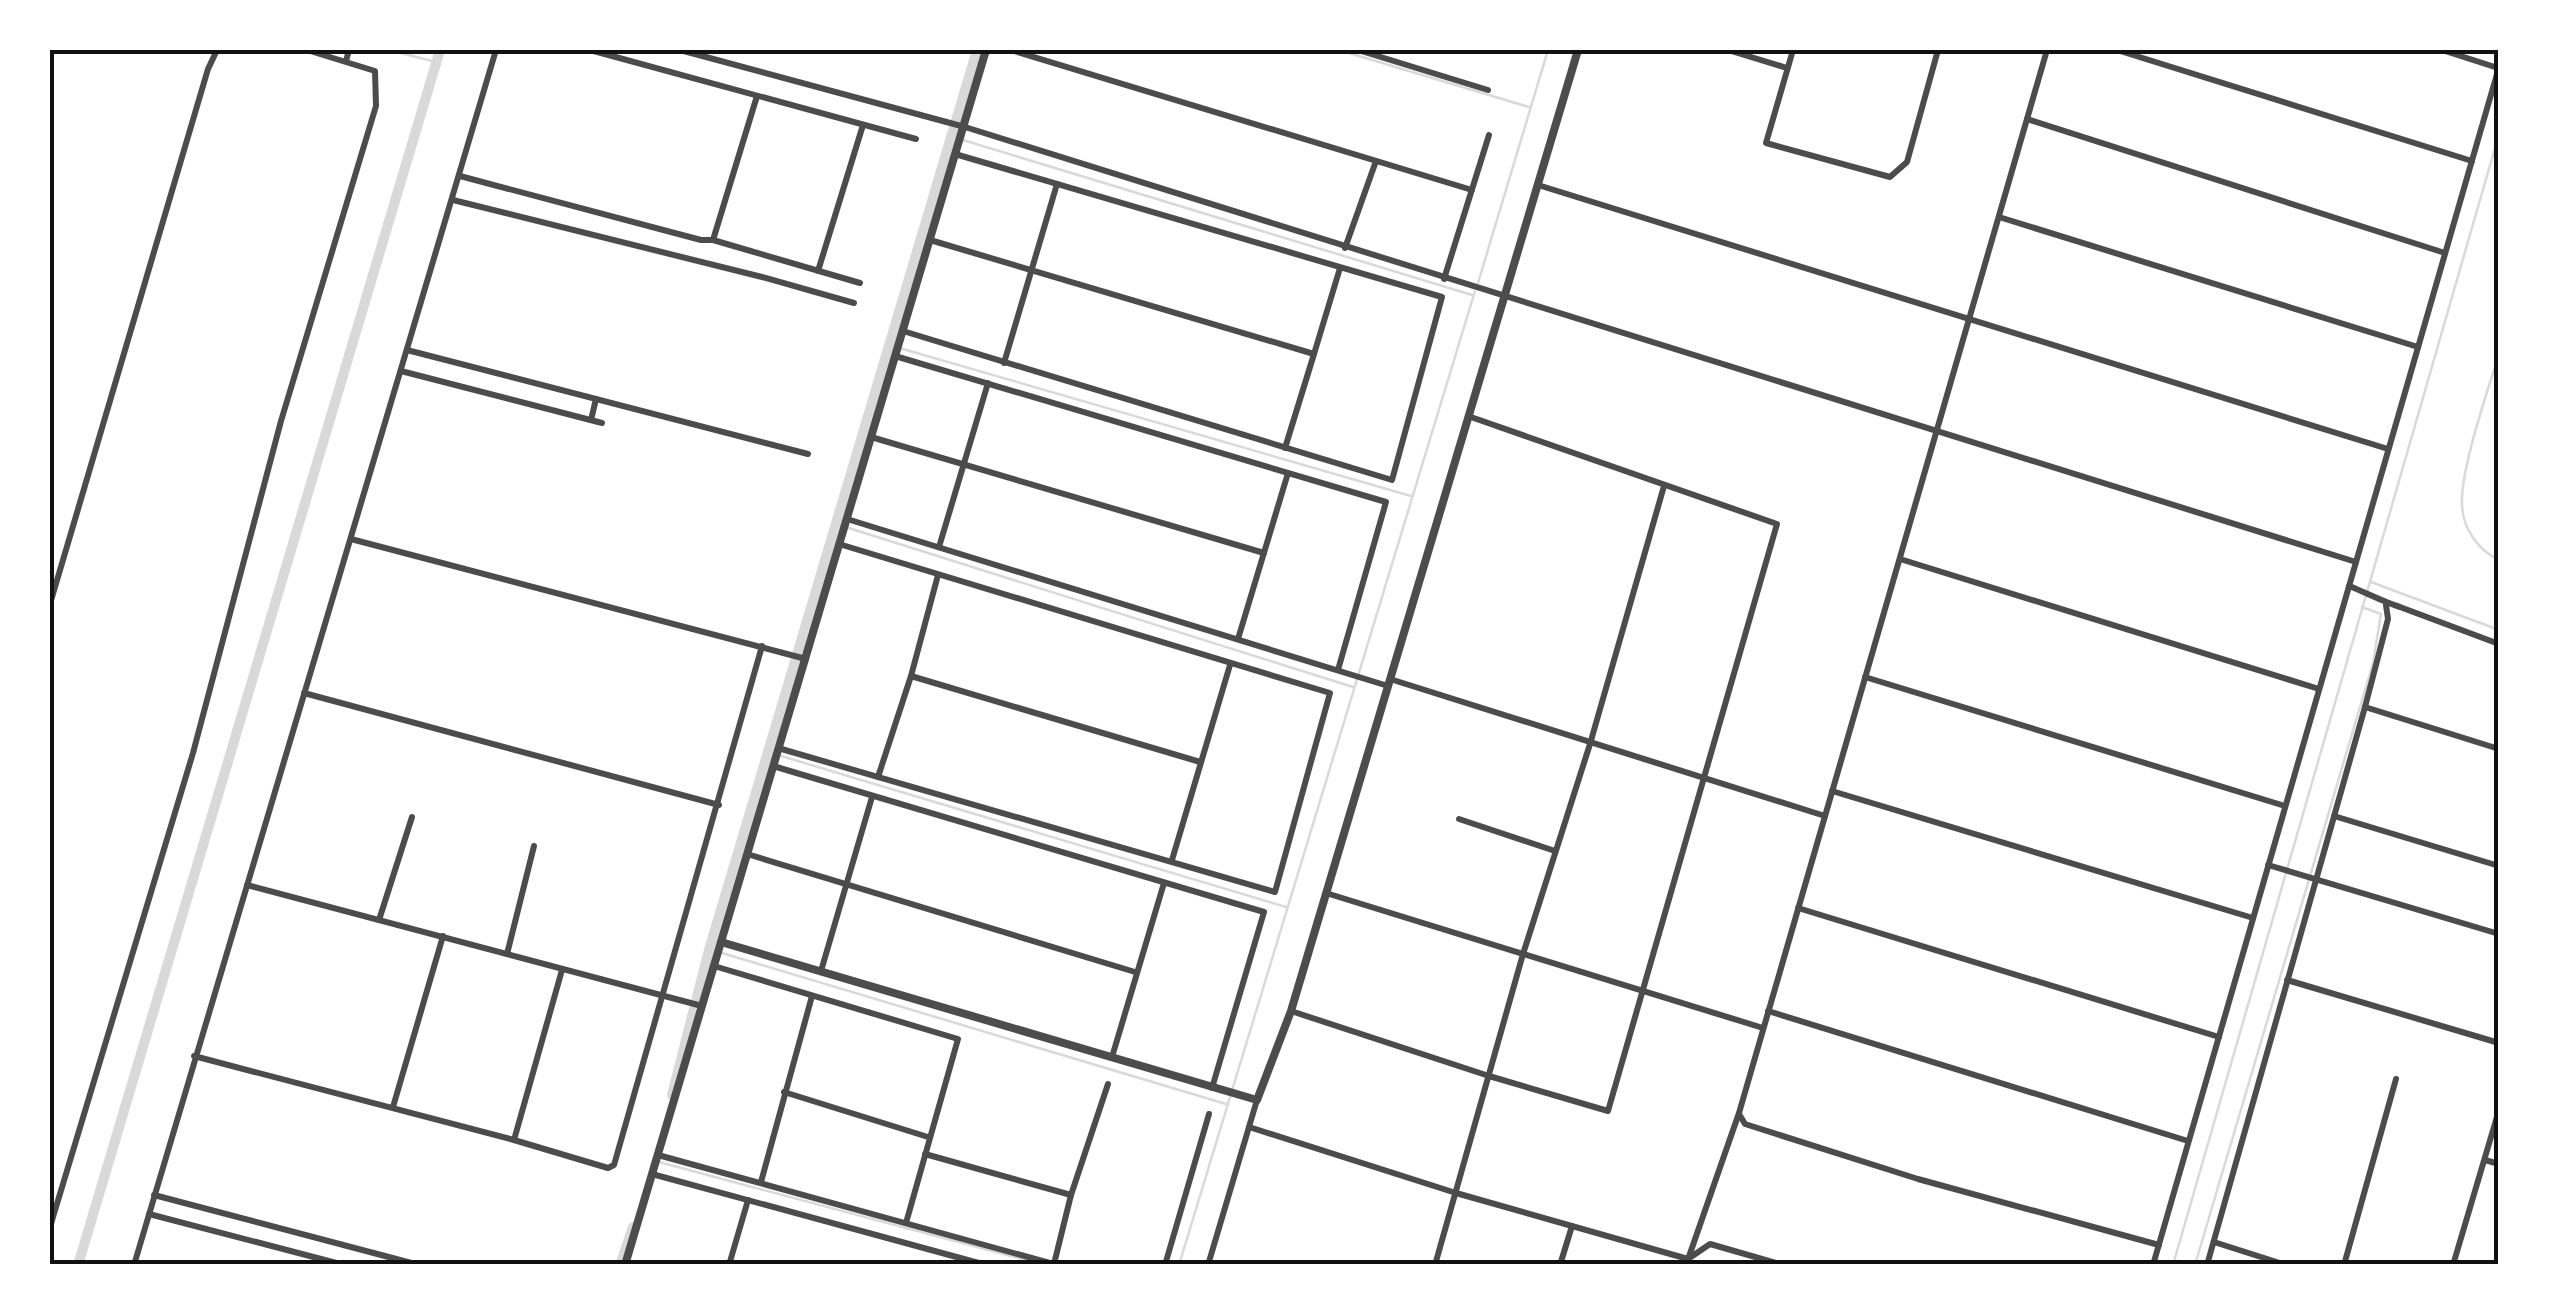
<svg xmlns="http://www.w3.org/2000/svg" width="2549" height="1315" font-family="Lato,sans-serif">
	<rect width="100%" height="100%" fill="#fff"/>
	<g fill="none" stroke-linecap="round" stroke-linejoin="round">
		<g stroke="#d9d9d9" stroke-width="2.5">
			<path d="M389,50L436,62"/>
			<path d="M1339,50L1529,107"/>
			<path d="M963,140L1472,295"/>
			<path d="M1478,283L1548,50"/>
			<path d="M889,345L1411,496"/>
			<path d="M2499,354C2488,390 2460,470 2462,505C2463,529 2478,550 2499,560"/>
			<path d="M836,524L1353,687"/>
			<path d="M2371,582L2499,630"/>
			<path d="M781,756L1286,907"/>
			<path d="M722,953L1226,1104"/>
			<path d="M659,1162L1044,1265"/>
			<path d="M1179,1265L1475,291"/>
			<path d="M2173,1265L2499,134"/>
			<path d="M2195,1265L2373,663L2381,614L2362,607"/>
		</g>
		<g stroke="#d9d9d9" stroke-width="10">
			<path d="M672,1095L709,950L977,50"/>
			<path d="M78,1265L440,50"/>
			<path d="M620,1265L633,1227"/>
		</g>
		<g stroke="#4c4c4c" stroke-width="6">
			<path d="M590,50L916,139"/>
			<path d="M680,50L965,127L2356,562"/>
			<path d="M1011,50L1472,190"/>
			<path d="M1358,50L1488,90"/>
			<path d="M1728,50L1787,68"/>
			<path d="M1793,50L1766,143L1890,177L1907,162L1938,50"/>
			<path d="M2117,50L2472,161"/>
			<path d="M2442,50L2498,68"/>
			<path d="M346,61L349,50"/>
			<path d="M2027,119L2445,253"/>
			<path d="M460,176L701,240H713L860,283"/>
			<path d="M1538,185L2388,449"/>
			<path d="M453,200L762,277L854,303"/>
			<path d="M1999,217L2418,347"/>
			<path d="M713,240L757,96"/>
			<path d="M930,240L1314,354L1340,268"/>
			<path d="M1345,248L1376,161"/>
			<path d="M818,271L863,125"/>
			<path d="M1444,279L1489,135"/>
			<path d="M903,331L1392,480L1442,297L955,154"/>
			<path d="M407,350L808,454"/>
			<path d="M895,356L1386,502L1338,670"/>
			<path d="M1004,363L1057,184"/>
			<path d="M401,371L602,423"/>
			<path d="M591,420L596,399"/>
			<path d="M871,437L1264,553"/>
			<path d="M1285,448L1314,354"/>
			<path d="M847,519L1388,686"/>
			<path d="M351,539L806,659"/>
			<path d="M939,547L988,383"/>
			<path d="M1900,559L2319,689"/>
			<path d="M2349,586C2367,593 2383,602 2400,607L2499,644"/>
			<path d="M50,604L208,69L217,50"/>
			<path d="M1238,639L1288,473"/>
			<path d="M911,676L1200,762"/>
			<path d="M1865,677L2285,806"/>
			<path d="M1390,679L1825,816"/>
			<path d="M304,693L719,805"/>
			<path d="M2365,707L2499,749"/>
			<path d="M778,748L1275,892L1330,693L839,544"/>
			<path d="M773,766L1264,912L1212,1088"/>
			<path d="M878,777L911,676L938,575"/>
			<path d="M1832,791L2253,918"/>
			<path d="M2334,816L2499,866"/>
			<path d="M1459,819L1555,851"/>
			<path d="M747,854L1135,972"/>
			<path d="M1172,860L1230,665"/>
			<path d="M2268,865L2499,934"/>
			<path d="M247,885L702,1006"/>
			<path d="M1326,893L1763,1028"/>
			<path d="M1798,908L2219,1037"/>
			<path d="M379,920L412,817"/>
			<path d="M507,954L534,846"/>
			<path d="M714,966L958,1039L906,1223"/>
			<path d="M821,971L872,797"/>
			<path d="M2287,980L2499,1043"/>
			<path d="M1291,1011L1489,1076L1608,1111L1777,524L1468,416"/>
			<path d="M1768,1011L2188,1141"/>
			<path d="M194,1056L514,1140L608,1168L614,1165L762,646"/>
			<path d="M1112,1057L1164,883"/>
			<path d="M784,1092L928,1137"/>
			<path d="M393,1107L443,936"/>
			<path d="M1739,1114L1745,1124L1918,1179L2159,1245"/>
			<path d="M1249,1127L1456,1193L1688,1259L1710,1244L1783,1265"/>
			<path d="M514,1140L562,970"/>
			<path d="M925,1154L1071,1195"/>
			<path d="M658,1155L1057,1265"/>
			<path d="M2485,1160L2499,1164"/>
			<path d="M652,1174L986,1265"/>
			<path d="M761,1182L812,996"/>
			<path d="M154,1195L419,1265"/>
			<path d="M149,1214L344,1265"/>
			<path d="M50,1227L193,753L281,421L376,106L375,71L307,50"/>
			<path d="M2214,1242L2286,1265"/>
			<path d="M1054,1264L1071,1195L1108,1084"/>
			<path d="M134,1265L496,50"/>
			<path d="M729,1265L748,1200"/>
			<path d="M1165,1265L1209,1114"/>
			<path d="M1208,1265L1257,1100"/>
			<path d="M1435,1265L1523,954L1590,744L1664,486"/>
			<path d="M1560,1265L1572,1226"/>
			<path d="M1686,1265L1739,1113L2047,50"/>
			<path d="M2153,1265L2499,67"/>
			<path d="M2207,1265L2365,707L2388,619L2386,605"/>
			<path d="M2344,1265L2396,1079"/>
			<path d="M2453,1265L2499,1110"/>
		</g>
		<g stroke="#4c4c4c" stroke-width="8">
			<path d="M721,942L1257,1100L1291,1011L1578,50"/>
			<path d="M625,1265L986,50"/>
		</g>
	</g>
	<rect width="2549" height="1315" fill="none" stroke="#ffffff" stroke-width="105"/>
	<rect x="52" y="52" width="2444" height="1210" fill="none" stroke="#111" stroke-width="4"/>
</svg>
